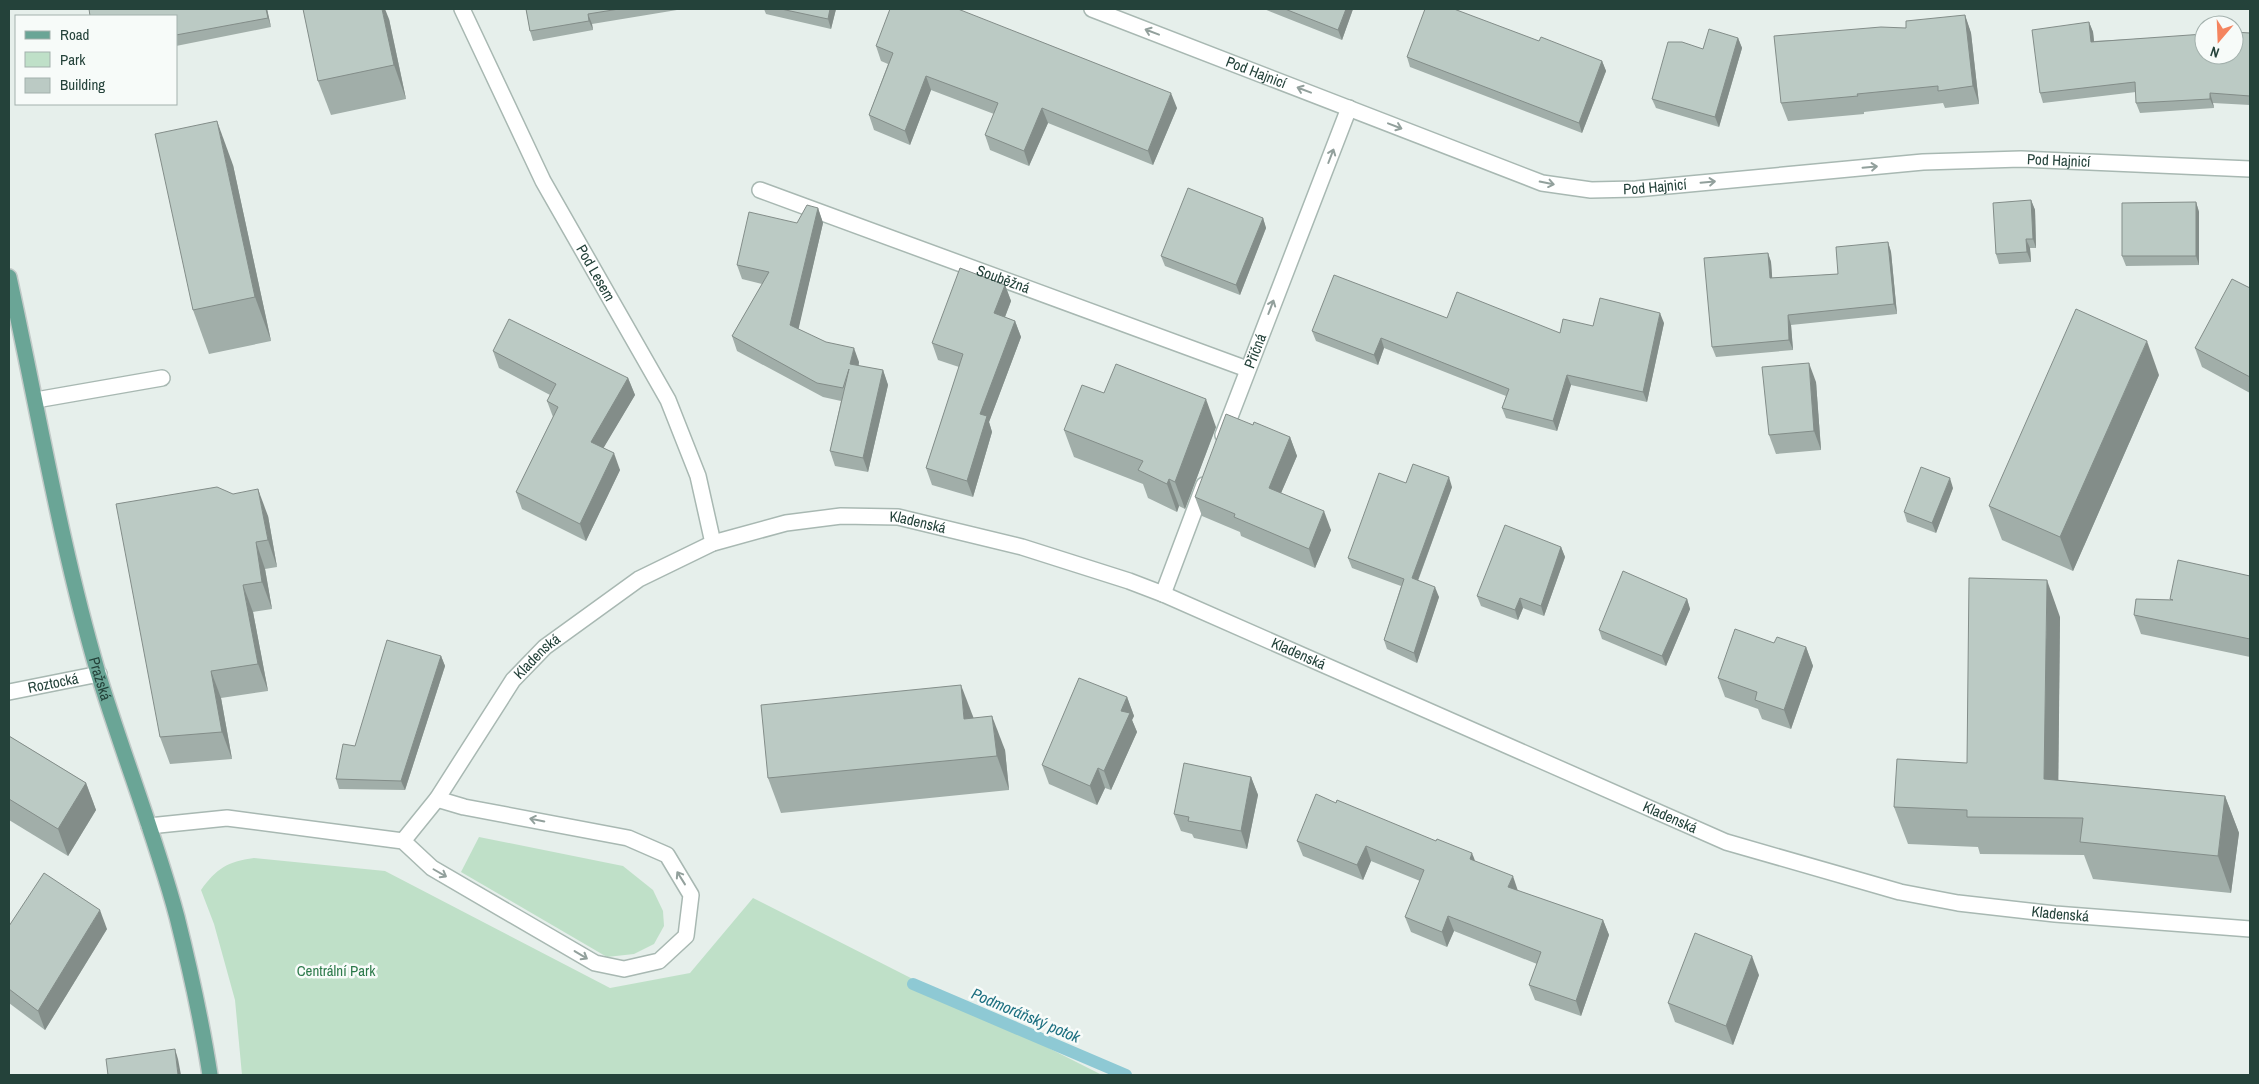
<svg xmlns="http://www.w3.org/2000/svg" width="2259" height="1084" font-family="'Archivo Narrow',sans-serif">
	<rect width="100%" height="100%" fill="#e6efeb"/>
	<g fill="#bfe0c8">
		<path d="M479,837L623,866L653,890L663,911L664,926L654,944L634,954L607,957L461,872Z"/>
		<path d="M254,858L385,871L610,988L690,973L753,898L1102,1075H242L235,1000L214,924L201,890C217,868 227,862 254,858Z"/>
	</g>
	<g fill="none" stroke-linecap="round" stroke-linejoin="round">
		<path stroke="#8ec9d4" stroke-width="12" d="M913,984L1126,1075"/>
		<defs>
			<g id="minor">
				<path id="s1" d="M462,9L543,181L668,400L698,476L713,543"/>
				<path id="s2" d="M1092,9L1542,183L1591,190L1636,189L1923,162L2021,159L2250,169"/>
				<path id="s3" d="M760,190L1247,369"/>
				<path d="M36,400L162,378"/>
				<path id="s4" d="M1223,435L1349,108"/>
				<path d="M1163,594L1204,485"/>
				<path id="s5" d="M9,692L99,674"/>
				<path d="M149,826L227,818L403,841L432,868L595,963L624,969L659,961L686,936L691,895L667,855L628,838L464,807L437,799"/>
				<path id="s6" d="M403,841L437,799L513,680L545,647L639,579L713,543L786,523L841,516L898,517L1022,547L1129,581L1163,594L1726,842L1900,892L1958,903L2055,914L2250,929"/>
			</g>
			<g id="major">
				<path id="s7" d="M9,277C38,409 60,543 98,673C123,755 155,835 177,917C190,969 202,1023 210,1075"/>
			</g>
		</defs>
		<use href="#minor" stroke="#a8b8b2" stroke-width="18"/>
		<use href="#major" stroke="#c2cac8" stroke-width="18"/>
		<use href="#minor" stroke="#fff" stroke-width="15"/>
		<use href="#major" stroke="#6aa596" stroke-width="15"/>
	</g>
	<g fill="#a1aea9">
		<path d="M267,9L271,27L176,46V16Z"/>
		<path d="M526,9H683L592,24L593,30L533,41L530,31Z"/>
		<path d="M764,9H836L831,29L766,14Z"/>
		<path d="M1264,9H1353L1342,40Z"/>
		<path d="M1965,15L1971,33L1979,104L1945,108L1943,103L1864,112V114L1788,121L1781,103L1906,28Z"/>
		<path d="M389,19L406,99L331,115L318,81Z"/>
		<path d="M2089,22L2093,32L2094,41L2250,33V105L2213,103L2214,108L2140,113L2136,103V92L2043,103L2040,93Z"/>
		<path d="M1738,38L1742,48L1719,127L1656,108L1652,99L1703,49Z"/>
		<path d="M1539,41L1602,61L1606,71L1582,133L1410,67L1407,57Z"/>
		<path d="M876,46L1177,108L1153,165L1048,123L1029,166L990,150L985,135L994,114L931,90L910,145L874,130L869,115L888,64L881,61Z"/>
		<path d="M233,165L271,341L209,354L193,310Z"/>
		<path d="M2031,200L2035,210L2036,248H2030L2031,262L1999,264L1996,254Z"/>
		<path d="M2196,202L2199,212V265L2126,266L2122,256Z"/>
		<path d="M818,208L823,223L798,329L859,362V366L883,370L888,385L868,472L835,466L830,451L841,401L823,397L737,351L732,336L762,284L742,279L737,265Z"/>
		<path d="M1263,218L1266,228L1240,295L1165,266L1161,256Z"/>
		<path d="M1888,242L1891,252L1897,314L1791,325L1793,350L1716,357L1712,347L1768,253L1771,262L1772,278L1838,274Z"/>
		<path d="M1005,285L1011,301L1005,317L1015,321L1021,337L989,422L992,432L973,497L932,485L926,468L959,367L938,360L932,343Z"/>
		<path d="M2250,288V393L2202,367L2195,348Z"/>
		<path d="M1447,318L1560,333L1593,326L1664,323L1647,402L1571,385L1557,431L1506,418L1502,408L1506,396L1384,348L1378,365L1316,341L1312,331Z"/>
		<path d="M493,351L628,378L635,395L603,448L620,470L586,541L522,509L516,492L553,417L547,401L550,395L499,368Z"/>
		<path d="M2159,375L2073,571L2002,540L1989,506Z"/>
		<path d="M1816,382L1821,450L1776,454L1769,435Z"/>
		<path d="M1104,393L1216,427L1185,509L1179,506L1177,512L1148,498L1143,484L1074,457L1064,430Z"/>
		<path d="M1253,425L1290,437L1297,456L1281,493L1331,530L1315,568L1241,536L1240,532L1202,516L1195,497Z"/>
		<path d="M1406,483L1452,487L1418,581L1439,597L1417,663L1387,649L1384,640L1401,586L1352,568L1348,558Z"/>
		<path d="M1953,488L1936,533L1907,522L1904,512Z"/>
		<path d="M233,494L268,516L277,567L265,569L272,609L253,612L268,691L221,698L232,759L170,764L160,737Z"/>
		<path d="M1561,547L1565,557L1544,616L1523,608L1518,620L1481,606L1477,596Z"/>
		<path d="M2250,576V657L2141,634L2134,615L2171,600L2170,599Z"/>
		<path d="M1687,599L1690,609L1666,666L1602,639L1599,630Z"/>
		<path d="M2060,617L2058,780L2225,796L2239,833L2231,893L2093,879L2084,855L1980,854L1978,847L1908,844L1894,807L1967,763Z"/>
		<path d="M1774,643L1806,647L1813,666L1791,729L1762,719L1758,709L1725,697L1718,678Z"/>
		<path d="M441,656L445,666L405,790L339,789L336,779L355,746Z"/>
		<path d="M1127,697L1134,716L1132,720L1137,732L1111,790L1105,788L1097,805L1049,784L1042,765Z"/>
		<path d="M974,718L1005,750L1009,790L781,813L768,778Z"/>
		<path d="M9,736L86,783L96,810L68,856L9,820Z"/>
		<path d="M1251,777L1258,795L1247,849L1194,838L1192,834L1181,831L1174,814Z"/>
		<path d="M1336,803L1475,861L1518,891L1603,920L1609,935L1581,1016L1535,1000L1529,985L1537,964L1454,931L1447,947L1411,932L1405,917L1420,881L1371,861L1363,880L1303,856L1297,841Z"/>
		<path d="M9,926L107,929L45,1030L9,1003Z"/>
		<path d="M1759,975L1733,1045L1675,1022L1668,1003Z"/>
	</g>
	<g fill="#838d89">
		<path d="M266,9H267L271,27L268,18Z"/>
		<path d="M382,9H385L389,19L406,99L394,65Z"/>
		<path d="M830,9H836L831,29L828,19Z"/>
		<path d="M1346,9H1353L1342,40L1338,30Z"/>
		<path d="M588,14L592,24L593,30L589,21Z"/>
		<path d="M1965,15L1971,33L1979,104L1973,86Z"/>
		<path d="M2089,22L2093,32L2095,51L2091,42Z"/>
		<path d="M1738,38L1742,48L1719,127L1715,117Z"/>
		<path d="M1602,61L1606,71L1582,133L1579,123Z"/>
		<path d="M926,76L931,90L910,145L905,131Z"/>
		<path d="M1171,93L1177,108L1153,165L1148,151Z"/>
		<path d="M2210,93L2213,103L2214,108L2210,99Z"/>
		<path d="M1042,108L1048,123L1029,166L1024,151Z"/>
		<path d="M217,121L233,165L271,341L255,297Z"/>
		<path d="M2031,200L2035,210L2036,248L2033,239Z"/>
		<path d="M2196,202L2199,212V265L2196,256Z"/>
		<path d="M818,208L823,223L796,340L790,325Z"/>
		<path d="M1263,218L1266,228L1240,295L1236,285Z"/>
		<path d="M2026,239L2030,248L2031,262L2027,252Z"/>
		<path d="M1888,242L1891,252L1897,314L1894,304Z"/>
		<path d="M1768,253L1771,262L1773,288L1770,278Z"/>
		<path d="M1005,285L1011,301L1000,330L994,313Z"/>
		<path d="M1660,313L1664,323L1647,402L1643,392Z"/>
		<path d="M1788,315L1791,325L1793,350L1789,340Z"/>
		<path d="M1015,321L1021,337L989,422L992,432L973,497L967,481L980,414Z"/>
		<path d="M1381,338L1384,348L1378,365L1374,355Z"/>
		<path d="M2147,341L2159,375L2073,571L2060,537Z"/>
		<path d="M854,348L859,362L855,379L850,364Z"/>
		<path d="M1809,363L1816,382L1821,450L1814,431Z"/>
		<path d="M883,370L888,385L868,472L863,458Z"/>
		<path d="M1567,375L1571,385L1557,431L1553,421Z"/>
		<path d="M628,378L635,395L597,459L591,442Z"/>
		<path d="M1206,399L1216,427L1185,509L1175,482Z"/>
		<path d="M1290,437L1297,456L1275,507L1269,488Z"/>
		<path d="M614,453L620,470L586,541L580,524Z"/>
		<path d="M1449,477L1452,487L1415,588L1412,578Z"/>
		<path d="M1950,478L1953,488L1936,533L1932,523Z"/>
		<path d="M1169,479L1179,506L1177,512L1167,484Z"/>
		<path d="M258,489L268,516L277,567L268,540Z"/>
		<path d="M1324,511L1331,530L1315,568L1309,549Z"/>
		<path d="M256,542L265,569L272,609L262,582Z"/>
		<path d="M1561,547L1565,557L1544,616L1541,606Z"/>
		<path d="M2047,580L2060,617L2058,816L2044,779Z"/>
		<path d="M243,585L253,612L268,691L258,664Z"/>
		<path d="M1435,587L1439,597L1417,663L1414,653Z"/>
		<path d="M1520,598L1523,608L1518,620L1515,610Z"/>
		<path d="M1687,599L1690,609L1666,666L1662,656Z"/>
		<path d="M1806,647L1813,666L1791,729L1784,710Z"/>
		<path d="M441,656L445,666L405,790L401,781Z"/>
		<path d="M211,671L221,698L232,759L222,732Z"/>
		<path d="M961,685L974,719H964Z"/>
		<path d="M1127,697L1134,716L1132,720L1137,732L1111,790L1104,771L1121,711Z"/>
		<path d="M992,716L1005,750L1009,790L997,756Z"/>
		<path d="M1098,768L1105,788L1097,805L1090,786Z"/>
		<path d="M1251,777L1258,795L1247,849L1241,831Z"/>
		<path d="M86,783L96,810L68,856L58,829Z"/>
		<path d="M2225,796L2239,833L2231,893L2218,856Z"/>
		<path d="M1366,846L1371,861L1363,880L1357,865Z"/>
		<path d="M1472,853L1478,868L1470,859Z"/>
		<path d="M1513,876L1518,891L1508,887Z"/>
		<path d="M100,910L107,929L45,1030L38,1011Z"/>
		<path d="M1448,916L1454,931L1447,947L1442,932Z"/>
		<path d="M1603,920L1609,935L1581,1016L1576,1001Z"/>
		<path d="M1752,956L1759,975L1733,1045L1726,1026Z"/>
		<path d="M175,1049L178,1059L181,1075H178Z"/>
	</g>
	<g fill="#bbcac4" stroke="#838d89">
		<path d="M89,9H266L268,18L176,35V16H90Z"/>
		<path d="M303,9H382L394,65L318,81Z"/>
		<path d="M526,9H619L588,14L589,21L530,31Z"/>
		<path d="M781,9H830L828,19Z"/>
		<path d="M890,9H958L1171,93L1148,151L1042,108L1024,151L985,135L998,103L926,76L905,131L869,115L893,53L876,46Z"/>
		<path d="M1285,9H1346L1338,30Z"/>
		<path d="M1425,9H1454L1539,41L1541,37L1602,61L1579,123L1407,57Z"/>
		<path d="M1965,15L1973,86L1938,91V86L1857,94L1858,96L1781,103L1774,36L1881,27L1906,28V21Z"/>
		<path d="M2089,22L2091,42L2204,34V55H2234V32L2250,33V96L2210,93V99L2136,103L2135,82L2040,93L2032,30Z"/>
		<path d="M1709,29L1738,38L1715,117L1652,99L1668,42H1682L1703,49Z"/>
		<path d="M217,121L255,297L193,310L155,134Z"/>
		<path d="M1188,188L1263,218L1236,285L1161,256Z"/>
		<path d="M2031,200L2033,239H2026L2027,252L1996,254L1993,203Z"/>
		<path d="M2196,202V256H2122V203Z"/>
		<path d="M807,205L818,208L790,325L826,342L854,348L850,364L883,370L863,458L830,451L849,369L843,388L817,383L732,336L769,272L737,265L749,212L797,223Z"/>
		<path d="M1888,242L1894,304L1788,315L1789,340L1712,347L1704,258L1768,253L1770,278L1838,274L1836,247Z"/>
		<path d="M960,268L1005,285L994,313L1015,321L980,414L987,416L967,481L926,468L963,354L932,343Z"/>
		<path d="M1334,275L1447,318L1457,292L1560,333L1563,319L1593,326L1600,298L1660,313L1643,392L1567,375L1553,421L1502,408L1509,389L1381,338L1374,355L1312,331Z"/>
		<path d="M2232,279L2250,288V377L2195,348Z"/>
		<path d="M2076,309L2147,341L2060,537L1989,506Z"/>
		<path d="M509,319L628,378L591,442L614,453L580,524L516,492L558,407L547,401L556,384L493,351Z"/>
		<path d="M1809,363L1814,431L1769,435L1762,367Z"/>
		<path d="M1116,364L1206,399L1175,482L1169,479L1167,484L1138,470L1143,461L1064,430L1082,385L1104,393Z"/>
		<path d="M1226,414L1253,425L1254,422L1290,437L1269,488L1324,511L1309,549L1234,517L1235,514L1195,497Z"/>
		<path d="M1413,464L1449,477L1412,578L1435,587L1414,653L1384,640L1404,579L1348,558L1379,473L1406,483Z"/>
		<path d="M1921,467L1950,478L1932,523L1904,512Z"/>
		<path d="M217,487L233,494L258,489L268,540L256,542L262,582L243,585L258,664L211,671L222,732L160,737L116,504Z"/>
		<path d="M1505,525L1561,547L1541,606L1520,598L1515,610L1477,596Z"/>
		<path d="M2178,560L2250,576V639L2134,615L2136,599L2173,600L2170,599Z"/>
		<path d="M1623,571L1687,599L1662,656L1599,630Z"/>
		<path d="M1969,578L2047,580L2044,779L2225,796L2218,856L2080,842L2083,818L1967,817V810L1894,807L1897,759L1967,763Z"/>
		<path d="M1735,629L1774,643L1777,637L1806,647L1784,710L1755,700L1757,692L1718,678Z"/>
		<path d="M387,640L441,656L401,781L336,779L343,744L355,746Z"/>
		<path d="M1079,678L1127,697L1121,711L1130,713L1104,771L1098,768L1090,786L1042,765Z"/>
		<path d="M961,685L964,719L992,716L997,756L768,778L761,705Z"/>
		<path d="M9,736L86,783L58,829L9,799Z"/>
		<path d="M1184,763L1251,777L1241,831L1188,821L1189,817L1174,814Z"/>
		<path d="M1316,794L1336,803L1337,800L1436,841L1437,839L1472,853L1470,859L1513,876L1508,887L1603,920L1576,1001L1529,985L1541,952L1448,916L1442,932L1405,917L1424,870L1366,846L1357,865L1297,841Z"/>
		<path d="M44,873L100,910L38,1011L9,989V926Z"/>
		<path d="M1695,933L1752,956L1726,1026L1668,1003Z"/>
		<path d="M175,1049L178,1075H108L106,1059Z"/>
	</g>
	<defs><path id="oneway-shaft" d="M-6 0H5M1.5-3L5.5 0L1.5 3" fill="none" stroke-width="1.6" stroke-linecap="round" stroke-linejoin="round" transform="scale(1.25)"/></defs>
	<g stroke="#92a09c">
		<use href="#oneway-shaft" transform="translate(1152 32) rotate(-159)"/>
		<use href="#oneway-shaft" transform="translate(1304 90) rotate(-159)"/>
		<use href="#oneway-shaft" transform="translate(1395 126) rotate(21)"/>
		<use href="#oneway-shaft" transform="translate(1331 156) rotate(-69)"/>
		<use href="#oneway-shaft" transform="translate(1870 167) rotate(-5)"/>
		<use href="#oneway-shaft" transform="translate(1708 182) rotate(-5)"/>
		<use href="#oneway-shaft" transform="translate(1547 183) rotate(11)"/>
		<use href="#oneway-shaft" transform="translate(1271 307) rotate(-69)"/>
		<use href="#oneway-shaft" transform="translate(537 820) rotate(-169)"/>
		<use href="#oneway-shaft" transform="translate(440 873) rotate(30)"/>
		<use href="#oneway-shaft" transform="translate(681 878) rotate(-122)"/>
		<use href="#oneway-shaft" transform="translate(581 955) rotate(31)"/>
	</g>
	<g text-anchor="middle" stroke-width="5" stroke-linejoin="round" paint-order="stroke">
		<g font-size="15" fill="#24423a" stroke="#f7fbf9">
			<text dy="5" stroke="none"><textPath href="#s2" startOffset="176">Pod Hajnicí</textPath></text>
			<text dy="5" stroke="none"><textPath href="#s2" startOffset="1001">Pod Hajnicí</textPath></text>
			<text dy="5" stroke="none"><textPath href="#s2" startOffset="596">Pod Hajnicí</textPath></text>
			<text dy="5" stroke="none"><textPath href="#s1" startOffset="296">Pod Lesem</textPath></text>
			<text dy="5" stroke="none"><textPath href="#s3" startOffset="259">Souběžná</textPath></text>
			<text dy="5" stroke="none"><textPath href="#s4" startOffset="90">Příčná</textPath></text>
			<text dy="5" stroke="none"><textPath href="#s6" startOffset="648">Kladenská</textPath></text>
			<text dy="5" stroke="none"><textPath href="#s6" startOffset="1052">Kladenská</textPath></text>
			<text dy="5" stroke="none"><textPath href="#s6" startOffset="229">Kladenská</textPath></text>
			<text dy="5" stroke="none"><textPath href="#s7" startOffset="412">Pražská</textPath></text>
			<text dy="5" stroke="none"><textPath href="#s5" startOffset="45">Roztocká</textPath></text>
			<text dy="5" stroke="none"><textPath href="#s6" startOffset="1458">Kladenská</textPath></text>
			<text dy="5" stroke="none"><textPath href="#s6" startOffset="1862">Kladenská</textPath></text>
		</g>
		<g font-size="15" fill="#2d7a4b" stroke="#f7fbf9">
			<text x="336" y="976">Centrální Park</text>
		</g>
		<g font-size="16" font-style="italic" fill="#1c6f80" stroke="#f7fbf9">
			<text transform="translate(1026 1015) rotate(23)" y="6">Podmoráňský potok</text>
		</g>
	</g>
	<rect width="2259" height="1084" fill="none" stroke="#24423a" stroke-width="20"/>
	<rect x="15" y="15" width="162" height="90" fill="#f7fbf9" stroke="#a3b1ad"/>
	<rect x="25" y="31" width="25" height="8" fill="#6aa596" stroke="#a3b1ad"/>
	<text x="60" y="40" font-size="15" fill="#24423a">Road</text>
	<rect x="25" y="52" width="25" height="15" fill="#bfe0c8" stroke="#a3b1ad"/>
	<text x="60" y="65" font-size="15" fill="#24423a">Park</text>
	<rect x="25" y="78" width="25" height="15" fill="#bbcac4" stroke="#a3b1ad"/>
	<text x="60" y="90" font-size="15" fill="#24423a">Building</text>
	<g transform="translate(2219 40) rotate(199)"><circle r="24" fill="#f7fbf9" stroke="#a3b1ad"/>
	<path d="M0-4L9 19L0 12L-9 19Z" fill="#f4845f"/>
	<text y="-8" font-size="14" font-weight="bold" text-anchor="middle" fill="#24423a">N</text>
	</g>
</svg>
